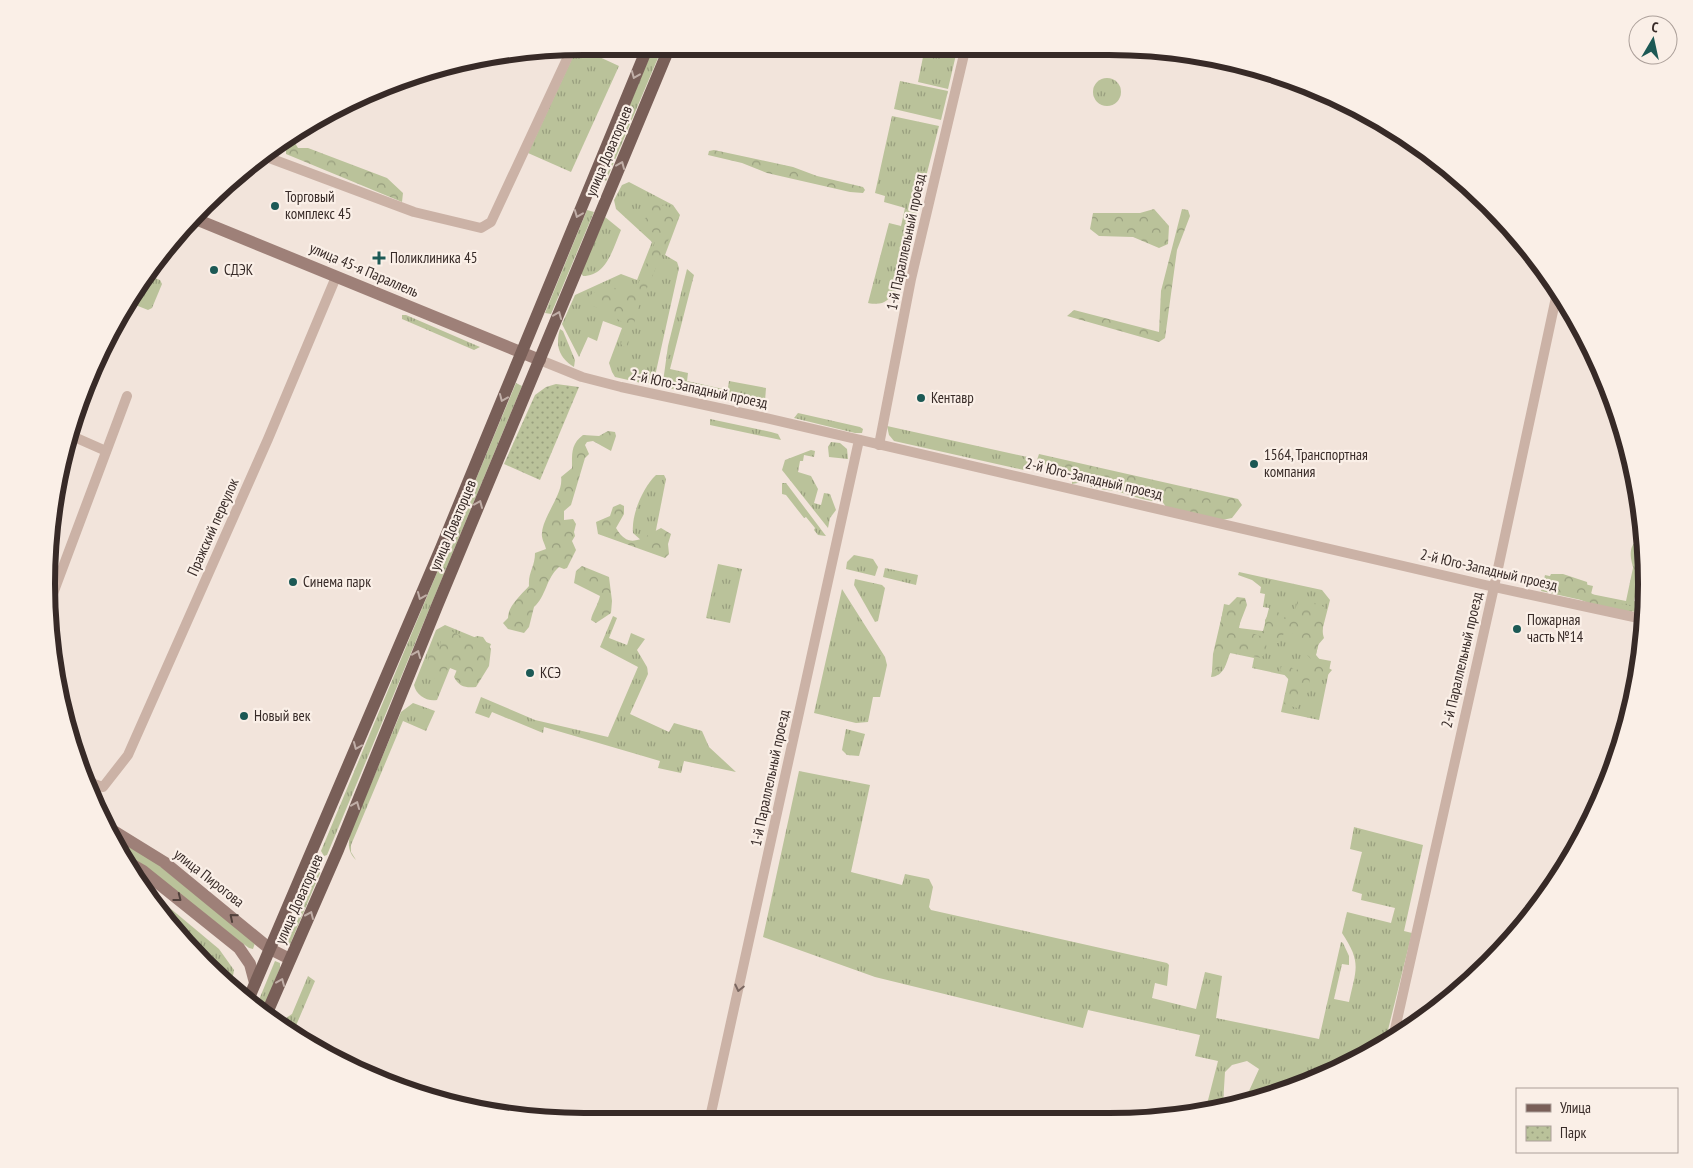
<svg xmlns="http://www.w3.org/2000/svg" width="1693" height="1168" font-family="'PT Sans Narrow',sans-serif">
	<defs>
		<pattern id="grass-tufts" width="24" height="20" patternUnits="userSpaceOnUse" patternTransform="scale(1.25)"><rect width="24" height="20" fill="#bac29a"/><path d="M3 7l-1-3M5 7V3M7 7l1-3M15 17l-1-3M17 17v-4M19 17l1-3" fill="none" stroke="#989e7e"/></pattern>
		<pattern id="forest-crowns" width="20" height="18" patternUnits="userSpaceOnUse" patternTransform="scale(1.25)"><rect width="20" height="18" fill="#bac29a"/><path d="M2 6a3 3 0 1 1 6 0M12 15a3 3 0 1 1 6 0" fill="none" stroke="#989e7e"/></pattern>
		<pattern id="park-dots" width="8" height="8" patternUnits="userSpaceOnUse" patternTransform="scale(1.25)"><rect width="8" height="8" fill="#bac29a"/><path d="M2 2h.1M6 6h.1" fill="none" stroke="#989e7e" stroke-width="1.8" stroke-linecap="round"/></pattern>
	</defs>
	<rect width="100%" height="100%" fill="#f2e4db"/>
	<g fill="url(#grass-tufts)">
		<path d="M654,46H663L606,181L600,177Z"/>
		<path d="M934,46H958L948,89L918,82L923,57L932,56Z"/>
		<path d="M582,49L619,66L571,172L528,153L575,52Z"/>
		<circle cx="1107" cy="92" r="14"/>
		<path d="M900,81L948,91L941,120L894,109Z"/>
		<path d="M892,116L939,126L897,290C887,301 884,306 868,303L889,223L901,226L905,208L884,202L885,196L875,193Z"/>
		<path d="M629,182L673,205L680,215L665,255L677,262L679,268L655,376L651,382L646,384L615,377L612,372L609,363L622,328L603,321L597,341L588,337L579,357L562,324L575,295L621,274L637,280L652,242L616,209L614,200L622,185Z"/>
		<path d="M587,210L594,212L551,314L545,313Z"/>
		<path d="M605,217L621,230C613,248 607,276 583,276L581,273Z"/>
		<path d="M687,269L694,275L670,369L688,373L687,381L723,389L720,399L668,388L663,382L668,346Z"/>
		<path d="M147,275L160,280L162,284L152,308L148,310L128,302Z"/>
		<path d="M402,315H406L480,347L474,350L402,319Z"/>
		<path d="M560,329L563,331L575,360L574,367C559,358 555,345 560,329Z"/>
		<path d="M729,381L766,388L765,401L756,407L726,400Z"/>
		<path d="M516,383L522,386L327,855L324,856L321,851Z"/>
		<path d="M798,413L860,427L863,429L862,433H855L794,418Z"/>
		<path d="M710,419L771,432L778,434L781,440L710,425Z"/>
		<path d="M887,426L1032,458L1029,469L1024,470L894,441L889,435Z"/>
		<path d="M831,442L840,443L847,449L848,459L829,457L828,447Z"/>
		<path d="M811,450L815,451L814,457L804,455L803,461H800L798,472L811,476L818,489L814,503L821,505L824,493L830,494L836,510L830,518L828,528L782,470L785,460Z"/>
		<path d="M656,475H664L666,479L655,535L643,542L633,533C631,515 643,487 656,475Z"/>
		<path d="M782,483H786L826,536L818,535L814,530L815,528L806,517L804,518L786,495L782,494Z"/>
		<path d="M1641,530L1645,570H1641L1634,601L1645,604L1644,614L1541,591L1545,575L1593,586L1591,594L1626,601Z"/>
		<path d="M854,555L873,559L878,567L875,576L846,569L847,562Z"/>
		<path d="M718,564L742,569L730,623L706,618Z"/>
		<path d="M885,568L918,575L916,585L883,577Z"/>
		<path d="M1239,572L1322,590L1330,600L1315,658L1331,661L1319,720L1281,712L1289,676L1252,668L1254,658L1230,653C1226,664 1224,676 1211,677L1224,604L1243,608L1239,628L1263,631L1269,608L1263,607L1265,594L1260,593L1261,587L1252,580L1238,575Z"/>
		<path d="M855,579L882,585L885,588L878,621L875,622L854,585Z"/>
		<path d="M842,589L885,657L887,665L880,697H873L868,722L856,723L814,713Z"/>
		<path d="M613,616L617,618L609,638L627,645L631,633L645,639L637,650L647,667L648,674L630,714L669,732L674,723L702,731L709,747L736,772L684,761L681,773L658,768L660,761L544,727L543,733L492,712L489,718L475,713L481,697L535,720L608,737L638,667L600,647Z"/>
		<path d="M445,625L491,644L477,679L450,668L437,700C427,702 416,695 414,685L436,630Z"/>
		<path d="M413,703L435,711L426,731L403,721L351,845V852L356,860C348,852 348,845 350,834L401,712Z"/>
		<path d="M846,729L865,734L859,756L847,755L842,750Z"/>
		<path d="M799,771L870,785L851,872L902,885L905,874L929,879L933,887L929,907L931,910L1167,963L1169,965L1167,986L1155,983L1152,998L1196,1009L1205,972L1222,976L1216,1018L1319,1039L1341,942L1343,943L1349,956V965L1342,964L1334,999L1349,1002C1356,969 1362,963 1342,933L1347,912L1391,923L1395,908L1361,900L1362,894L1352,891L1362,852L1350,849L1354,827L1423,845L1404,931L1412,933L1385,1042L1347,1066L1238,1103L1237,1098L1249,1091L1259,1069L1247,1061L1232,1065L1225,1072L1223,1104L1219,1110L1205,1112L1218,1061L1195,1056L1200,1035L1088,1010L1083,1028L875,977L763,937Z"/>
		<path d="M109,834L150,858L255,943L253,949L249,948L238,940L145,866L118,849Z"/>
		<path d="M315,867L319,868L320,873L289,947H285L283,942Z"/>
		<path d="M134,878L219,949L234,970L231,987L204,964Z"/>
		<path d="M275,961L280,963V968L262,1012L256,1007Z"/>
		<path d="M308,976L315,981L292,1035L277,1024L292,1014Z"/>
	</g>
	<g fill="url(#forest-crowns)">
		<path d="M292,138L298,148H308L387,178L403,193L402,202L286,154V140L284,139Z"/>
		<path d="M714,150L793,167L817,176L863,187L865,190L863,193L850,192L767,173L742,163L708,155L709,151Z"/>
		<path d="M652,205C663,205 673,205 679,216L639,306C636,320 630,331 628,346L624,347L621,344L625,324L604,310L587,304L589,296L605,285L634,294L654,245L656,234L641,227L640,223L651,213Z"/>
		<path d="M1154,209L1169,226L1168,244L1159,248L1133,237L1099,236L1090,229L1093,213H1140Z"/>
		<path d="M1182,209L1188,210L1190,216L1177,250L1165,338L1159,342L1067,316L1074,310L1159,332L1161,291Z"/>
		<path d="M608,431L615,432L616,436L611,451L593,441L587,442L585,445L589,454L585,458L571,505L564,511V520L573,519L576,524L574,532L575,536L572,541L576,550L567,568L564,569L559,567C546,578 546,597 534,607L529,627L524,633L508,629L503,623L508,618C508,606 521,595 529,586C528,572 535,567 535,553L546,549C545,544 541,538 542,533C543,516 564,493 561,477L572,468C572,453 571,444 583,435L599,436Z"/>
		<path d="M1039,454L1238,499L1242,505L1232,518L1222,520L1166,507L1162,501C1147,503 1130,494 1115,491C1107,490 1099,489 1091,487L1088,481L1072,484V476L1068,472L1040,463L1037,460Z"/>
		<path d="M620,504L624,506V514L616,528C630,552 644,536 661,528L671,534L668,544L669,554L665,558L598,534L596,522L610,516L613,507Z"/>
		<path d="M1642,538L1645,564L1642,563L1634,570C1630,557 1627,544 1642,538Z"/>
		<path d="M582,566L609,577L612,601L611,613L596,623L591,620C592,613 598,605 600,596L574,583L576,571Z"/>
		<path d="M1551,574H1563L1587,582L1588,591L1597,597L1634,607L1631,613L1592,605L1571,595L1549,590L1545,586Z"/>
		<path d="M1237,597L1245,598L1247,605L1238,628L1260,636L1265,632V620L1270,612L1276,610L1285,619H1293L1298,599L1303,598L1324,607C1327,618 1320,627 1324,638L1318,645L1316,655L1325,666L1332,670C1325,679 1321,680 1310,677L1308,692L1297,708L1284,704L1290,681L1280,670L1283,663L1296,670L1310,665L1312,660L1306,654C1307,644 1298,637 1290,632L1284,633L1279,643H1266L1267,651L1261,658L1232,651L1228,656L1225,665L1212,671L1213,654L1223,611Z"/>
		<path d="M451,631L468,640L477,636L483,637L491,649L489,666L476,687C466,688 459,687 454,677L458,667L453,666L447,670L446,676L435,679C426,673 426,665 429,655L440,646L443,632Z"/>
	</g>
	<path fill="url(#park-dots)" d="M556,384L579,387L540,480L504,464L535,395L546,387Z"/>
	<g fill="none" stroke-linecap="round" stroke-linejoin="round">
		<g stroke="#cbb2a6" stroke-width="10">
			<path d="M264,156L414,212L481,228L491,222L572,48"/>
			<path d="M540,360L582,377L621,387L761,417L1494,587L1643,619"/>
			<path d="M72,436L106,451"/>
			<path d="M879,445L911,279L966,46"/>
			<path d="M48,607L127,396"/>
			<path d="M88,782L103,787L128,755L268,439L336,277"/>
			<path d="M1393,1038L1494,587L1558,288"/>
			<path d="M709,1122L859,440"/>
		</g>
		<g stroke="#9e8078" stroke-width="12">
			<path d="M193,218L540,360"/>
			<path d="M104,825L164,862L270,949L290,959"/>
			<path d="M124,860L143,871L239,948L250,964L255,983"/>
		</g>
		<g stroke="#795f58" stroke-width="12">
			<path d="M248,1000L441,548L648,46"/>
			<path d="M266,1015L338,850L437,606L670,46"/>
		</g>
	</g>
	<defs><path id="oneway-chevron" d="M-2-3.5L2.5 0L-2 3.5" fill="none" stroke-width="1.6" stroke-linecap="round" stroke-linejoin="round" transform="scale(1.25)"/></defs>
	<g stroke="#c0aea7">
		<use href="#oneway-chevron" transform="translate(635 75) rotate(112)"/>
		<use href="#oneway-chevron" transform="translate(621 165) rotate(-67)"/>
		<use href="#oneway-chevron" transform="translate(578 214) rotate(112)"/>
		<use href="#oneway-chevron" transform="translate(558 315) rotate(-68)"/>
		<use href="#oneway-chevron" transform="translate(503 398) rotate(113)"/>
		<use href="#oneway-chevron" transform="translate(479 504) rotate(-67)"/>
		<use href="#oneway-chevron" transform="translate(421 596) rotate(113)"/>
		<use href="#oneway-chevron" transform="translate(417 654) rotate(-68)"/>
		<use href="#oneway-chevron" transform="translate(357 746) rotate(113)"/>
		<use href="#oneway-chevron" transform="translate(356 805) rotate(-68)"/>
		<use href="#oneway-chevron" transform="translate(310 915) rotate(-66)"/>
		<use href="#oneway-chevron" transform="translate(281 982) rotate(-67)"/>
	</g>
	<g stroke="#51403b">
		<use href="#oneway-chevron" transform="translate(178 898) rotate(38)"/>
		<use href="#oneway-chevron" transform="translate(233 917) rotate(-140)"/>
	</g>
	<use stroke="#7a6760" href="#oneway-chevron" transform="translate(739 988) rotate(103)"/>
	<g fill="#1c5955" stroke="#faefe7" stroke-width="2">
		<circle cx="275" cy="206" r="5"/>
		<path d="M376.5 250.5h5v5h5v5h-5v5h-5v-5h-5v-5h5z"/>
		<circle cx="214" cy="270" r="5"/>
		<circle cx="921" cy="398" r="5"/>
		<circle cx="1254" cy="464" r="5"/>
		<circle cx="293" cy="582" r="5"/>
		<circle cx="1517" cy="629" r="5"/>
		<circle cx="530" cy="673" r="5"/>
		<circle cx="244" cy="716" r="5"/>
	</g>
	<g text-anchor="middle" stroke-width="4.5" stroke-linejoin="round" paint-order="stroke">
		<g font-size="15" fill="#372a27" stroke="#faefe7">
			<text transform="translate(609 151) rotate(-67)" y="5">улица Доваторцев</text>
			<text transform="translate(906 242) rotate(-78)" y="5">1-й Параллельный проезд</text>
			<text transform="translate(364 270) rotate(23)" y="5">улица 45-я Параллель</text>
			<text transform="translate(699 389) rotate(12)" y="5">2-й Юго-Западный проезд</text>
			<text transform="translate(1094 479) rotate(13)" y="5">2-й Юго-Западный проезд</text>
			<text transform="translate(453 525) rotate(-67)" y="5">улица Доваторцев</text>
			<text transform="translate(213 527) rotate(-66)" y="5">Пражский переулок</text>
			<text transform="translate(1489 570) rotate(13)" y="5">2-й Юго-Западный проезд</text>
			<text transform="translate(1462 660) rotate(-77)" y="5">2-й Параллельный проезд</text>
			<text transform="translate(770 778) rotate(-78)" y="5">1-й Параллельный проезд</text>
			<text transform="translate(209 878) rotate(38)" y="5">улица Пирогова</text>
			<text transform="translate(299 899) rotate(-66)" y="5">улица Доваторцев</text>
		</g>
		<g font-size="15" fill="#372a27" stroke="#faefe7" text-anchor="start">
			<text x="285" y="202">Торговый<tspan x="285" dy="17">комплекс 45</tspan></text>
			<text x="390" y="263">Поликлиника 45</text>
			<text x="224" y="275">СДЭК</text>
			<text x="931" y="403">Кентавр</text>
			<text x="1264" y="460">1564, Транспортная<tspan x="1264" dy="17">компания</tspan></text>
			<text x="303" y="587">Синема парк</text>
			<text x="1527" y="625">Пожарная<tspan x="1527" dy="17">часть №14</tspan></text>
			<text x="540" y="678">КСЭ</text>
			<text x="254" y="721">Новый век</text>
		</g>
	</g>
	<path d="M0 0H1693V1168H0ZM584 55H1109A529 529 0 0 1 1638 584V584A529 529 0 0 1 1109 1113H584A529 529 0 0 1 55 584V584A529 529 0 0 1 584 55Z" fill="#faefe7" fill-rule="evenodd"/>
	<path fill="none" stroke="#372a27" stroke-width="6" d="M584 55H1109A529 529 0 0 1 1638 584V584A529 529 0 0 1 1109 1113H584A529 529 0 0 1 55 584V584A529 529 0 0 1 584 55Z"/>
	<rect x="1516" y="1088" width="162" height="65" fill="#faefe7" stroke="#aca09a"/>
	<rect x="1526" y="1104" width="25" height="8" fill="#795f58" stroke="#aca09a"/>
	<text x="1560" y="1113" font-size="15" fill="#372a27">Улица</text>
	<rect x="1526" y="1126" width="25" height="15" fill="url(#park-dots)" stroke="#aca09a"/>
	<text x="1560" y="1138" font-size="15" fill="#372a27">Парк</text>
	<g transform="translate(1653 40) rotate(9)"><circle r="24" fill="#faefe7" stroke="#aca09a"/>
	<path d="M0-4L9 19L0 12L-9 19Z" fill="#1c5955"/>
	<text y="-8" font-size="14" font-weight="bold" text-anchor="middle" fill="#372a27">С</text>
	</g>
</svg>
